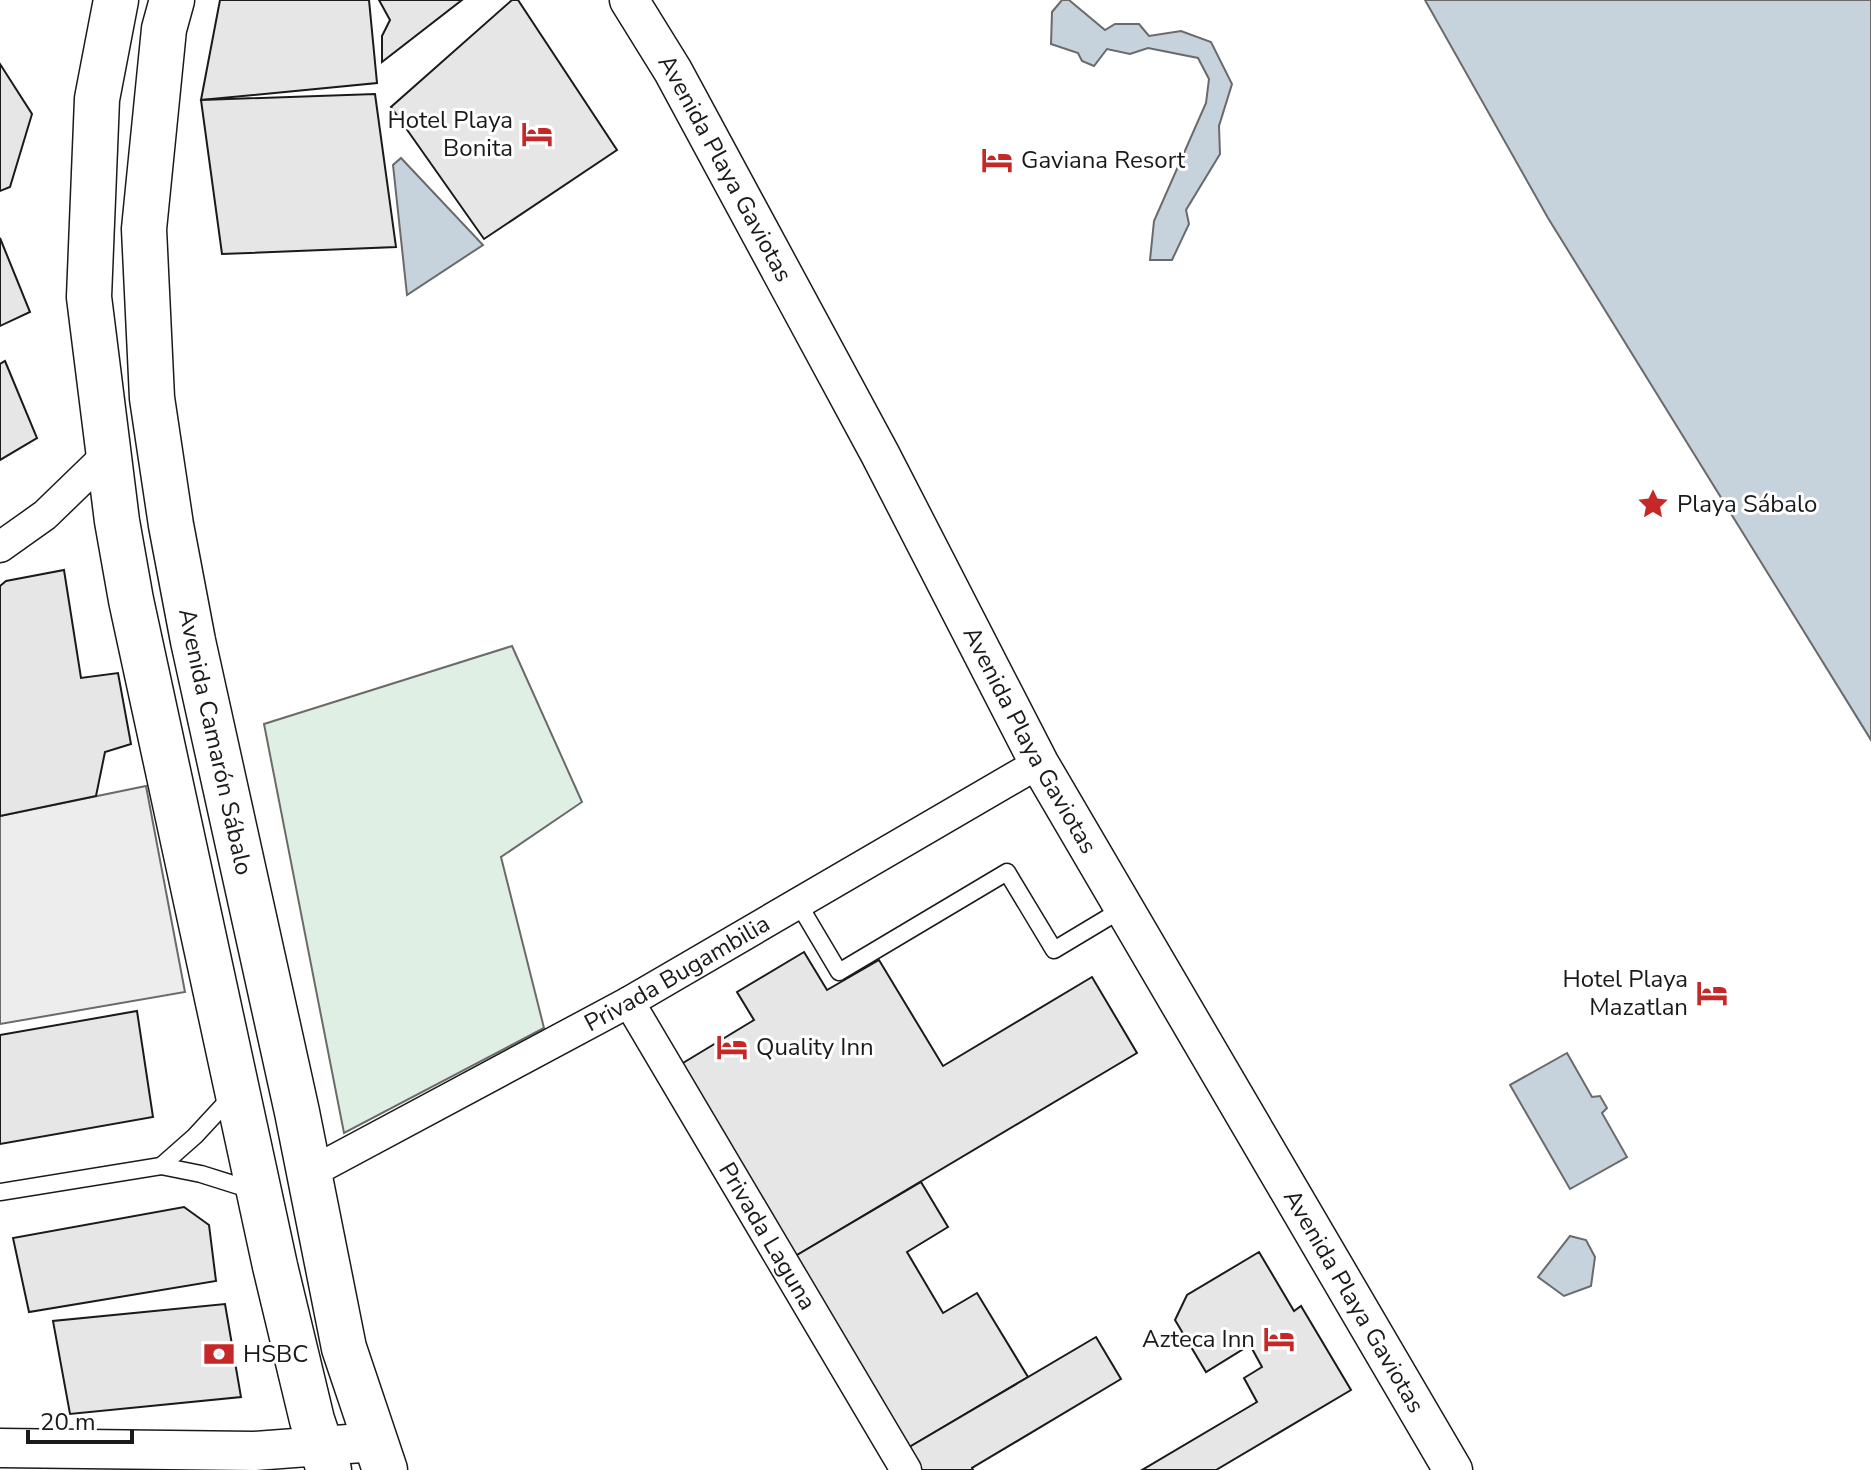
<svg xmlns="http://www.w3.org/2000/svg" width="1871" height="1470" font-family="'Nunito Sans',sans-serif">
	<rect width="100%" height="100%" fill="#fff"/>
	<path fill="#e0efe3" stroke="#6a6a6a" stroke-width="2" d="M512,646L582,802L501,857L544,1028L344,1133L264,724Z"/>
	<path fill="#ededed" stroke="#6a6a6a" stroke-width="2" d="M146,786L185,992L0,1024V816Z"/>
	<g fill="#c6d2dc" stroke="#6a6a6a" stroke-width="2">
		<path d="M1062,0H1069L1105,30L1115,24H1139L1149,36L1181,31L1211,42L1232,84L1219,126L1220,154L1186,210L1189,224L1172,260H1150L1154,221L1206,103L1209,79L1198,58L1148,48L1130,54L1107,49L1094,66L1082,61L1078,53L1051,44L1052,12Z"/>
		<path d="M1425,0H1871V740L1548,218Z"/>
		<path d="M401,158L483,245L407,295L393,165Z"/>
		<path d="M1567,1053L1592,1097L1600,1096L1607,1108L1602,1113L1627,1157L1570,1189L1510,1085Z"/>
		<path d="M1570,1236L1586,1240L1595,1257L1591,1286L1564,1296L1538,1277Z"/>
	</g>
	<g fill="#e6e6e6" stroke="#1a1a1a" stroke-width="2">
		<path d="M220,0H369L377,83L201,100Z"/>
		<path d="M379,0H462L382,62V36L390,20Z"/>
		<path d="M512,0H518L617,150L484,239L391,107Z"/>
		<path d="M0,64L32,114L10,187L0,191Z"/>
		<path d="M375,94L396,247L222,254L201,100Z"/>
		<path d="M0,238L30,312L0,326Z"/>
		<path d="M5,361L37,438L0,460V364Z"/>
		<path d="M64,570L81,678L118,673L131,744L105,752L96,796L0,816V586L6,581Z"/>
		<path d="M804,952L827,990L879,960L943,1066L1092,977L1137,1053L792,1258L678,1066L754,1020L737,992Z"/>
		<path d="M137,1011L153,1117L0,1144V1035Z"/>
		<path d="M921,1182L948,1227L907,1252L943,1313L977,1293L1028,1377L906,1449L792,1258Z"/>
		<path d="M184,1207L209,1225L216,1281L29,1312L13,1238Z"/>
		<path d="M1259,1252L1294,1311L1301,1306L1351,1390L1216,1470H1142L1257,1402L1244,1378L1262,1367L1250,1345L1206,1372L1175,1320L1187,1295Z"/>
		<path d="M225,1304L241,1397L70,1414L53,1321Z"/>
		<path d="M1096,1337L1121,1379L972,1468L973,1470H919L906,1449Z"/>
	</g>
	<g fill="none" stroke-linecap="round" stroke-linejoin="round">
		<defs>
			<g id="service">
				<path d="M798,903L839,972L1007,872L1054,950L1124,908"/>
				<path d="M161,1166L195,1136L232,1096"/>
				<path d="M0,1192L161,1166L201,1174L255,1191"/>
			</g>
			<g id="minor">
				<path d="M0,547L45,515L109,453"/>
				<path id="s1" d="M629,1002L906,1470"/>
				<path id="s2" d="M308,1174L629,1002L1039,763"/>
			</g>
			<g id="tertiary">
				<path id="s3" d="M629,0L673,71L880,454L1039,763L1453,1470"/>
				<path d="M0,1448L254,1451L375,1442"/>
			</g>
			<g id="primary">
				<path d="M116,0L97,99L89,297L117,521L131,600L275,1266L312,1420L329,1470"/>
				<path id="s4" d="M172,0L164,29L144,229L152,398L171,525L193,641L297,1112L344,1348L385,1470"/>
			</g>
		</defs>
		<use href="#service" stroke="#1a1a1a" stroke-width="19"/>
		<use href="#minor" stroke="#1a1a1a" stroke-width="33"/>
		<use href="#tertiary" stroke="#1a1a1a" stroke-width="41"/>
		<use href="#primary" stroke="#1a1a1a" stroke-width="47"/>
		<use href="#service" stroke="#fff" stroke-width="16"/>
		<use href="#minor" stroke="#fff" stroke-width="30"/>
		<use href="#tertiary" stroke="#fff" stroke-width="38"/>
		<use href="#primary" stroke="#fff" stroke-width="44"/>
	</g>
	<defs>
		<symbol id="hotel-bare" viewBox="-9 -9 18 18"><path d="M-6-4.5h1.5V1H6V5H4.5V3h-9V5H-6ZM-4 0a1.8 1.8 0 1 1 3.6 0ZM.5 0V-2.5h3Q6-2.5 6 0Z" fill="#c62828" stroke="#fff" stroke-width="2.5" paint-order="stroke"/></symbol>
		<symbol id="sight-bare" viewBox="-9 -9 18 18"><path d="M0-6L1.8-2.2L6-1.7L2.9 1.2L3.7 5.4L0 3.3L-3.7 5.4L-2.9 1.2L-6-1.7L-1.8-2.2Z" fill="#c62828" stroke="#fff" stroke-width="2.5" paint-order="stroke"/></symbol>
		<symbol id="bank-bare" viewBox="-9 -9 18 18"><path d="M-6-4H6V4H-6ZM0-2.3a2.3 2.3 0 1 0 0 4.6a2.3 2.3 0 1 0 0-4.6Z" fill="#c62828" stroke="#fff" stroke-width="2.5" paint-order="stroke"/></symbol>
	</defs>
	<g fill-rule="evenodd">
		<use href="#hotel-bare" x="515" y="112" width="44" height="44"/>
		<use href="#hotel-bare" x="975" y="138" width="44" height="44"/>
		<use href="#sight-bare" x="1631" y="482" width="44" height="44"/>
		<use href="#hotel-bare" x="1690" y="971" width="44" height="44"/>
		<use href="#hotel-bare" x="710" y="1025" width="44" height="44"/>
		<use href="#hotel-bare" x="1257" y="1317" width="44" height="44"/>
		<use href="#bank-bare" x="197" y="1332" width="44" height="44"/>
	</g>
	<g text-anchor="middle" stroke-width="6" stroke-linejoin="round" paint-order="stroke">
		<g font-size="24" fill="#1a1a1a" stroke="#fff" text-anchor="start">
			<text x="513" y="128" text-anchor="end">Hotel Playa<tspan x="513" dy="28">Bonita</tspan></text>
			<text x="1021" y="168">Gaviana Resort</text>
			<text x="1677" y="512">Playa Sábalo</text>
			<text x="1688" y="987" text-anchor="end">Hotel Playa<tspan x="1688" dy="28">Mazatlan</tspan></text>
			<text x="756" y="1055">Quality Inn</text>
			<text x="1255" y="1347" text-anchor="end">Azteca Inn</text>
			<text x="243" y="1362">HSBC</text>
		</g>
		<g font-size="24" fill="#1a1a1a" stroke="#fff">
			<text dy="8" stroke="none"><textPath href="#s3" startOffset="194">Avenida Playa Gaviotas</textPath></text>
			<text dy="8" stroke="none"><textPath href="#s4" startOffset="750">Avenida Camarón Sábalo</textPath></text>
			<text dy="8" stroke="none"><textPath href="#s3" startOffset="842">Avenida Playa Gaviotas</textPath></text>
			<text dy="8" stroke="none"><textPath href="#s2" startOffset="420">Privada Bugambilia</textPath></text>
			<text dy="8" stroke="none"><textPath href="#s1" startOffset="272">Privada Laguna</textPath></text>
			<text dy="8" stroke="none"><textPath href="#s3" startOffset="1490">Avenida Playa Gaviotas</textPath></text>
		</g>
	</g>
	<path d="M28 1430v12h104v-12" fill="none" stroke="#1a1a1a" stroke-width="4"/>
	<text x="40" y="1430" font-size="24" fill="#1a1a1a" stroke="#ffffff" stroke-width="6" paint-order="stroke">20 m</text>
</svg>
